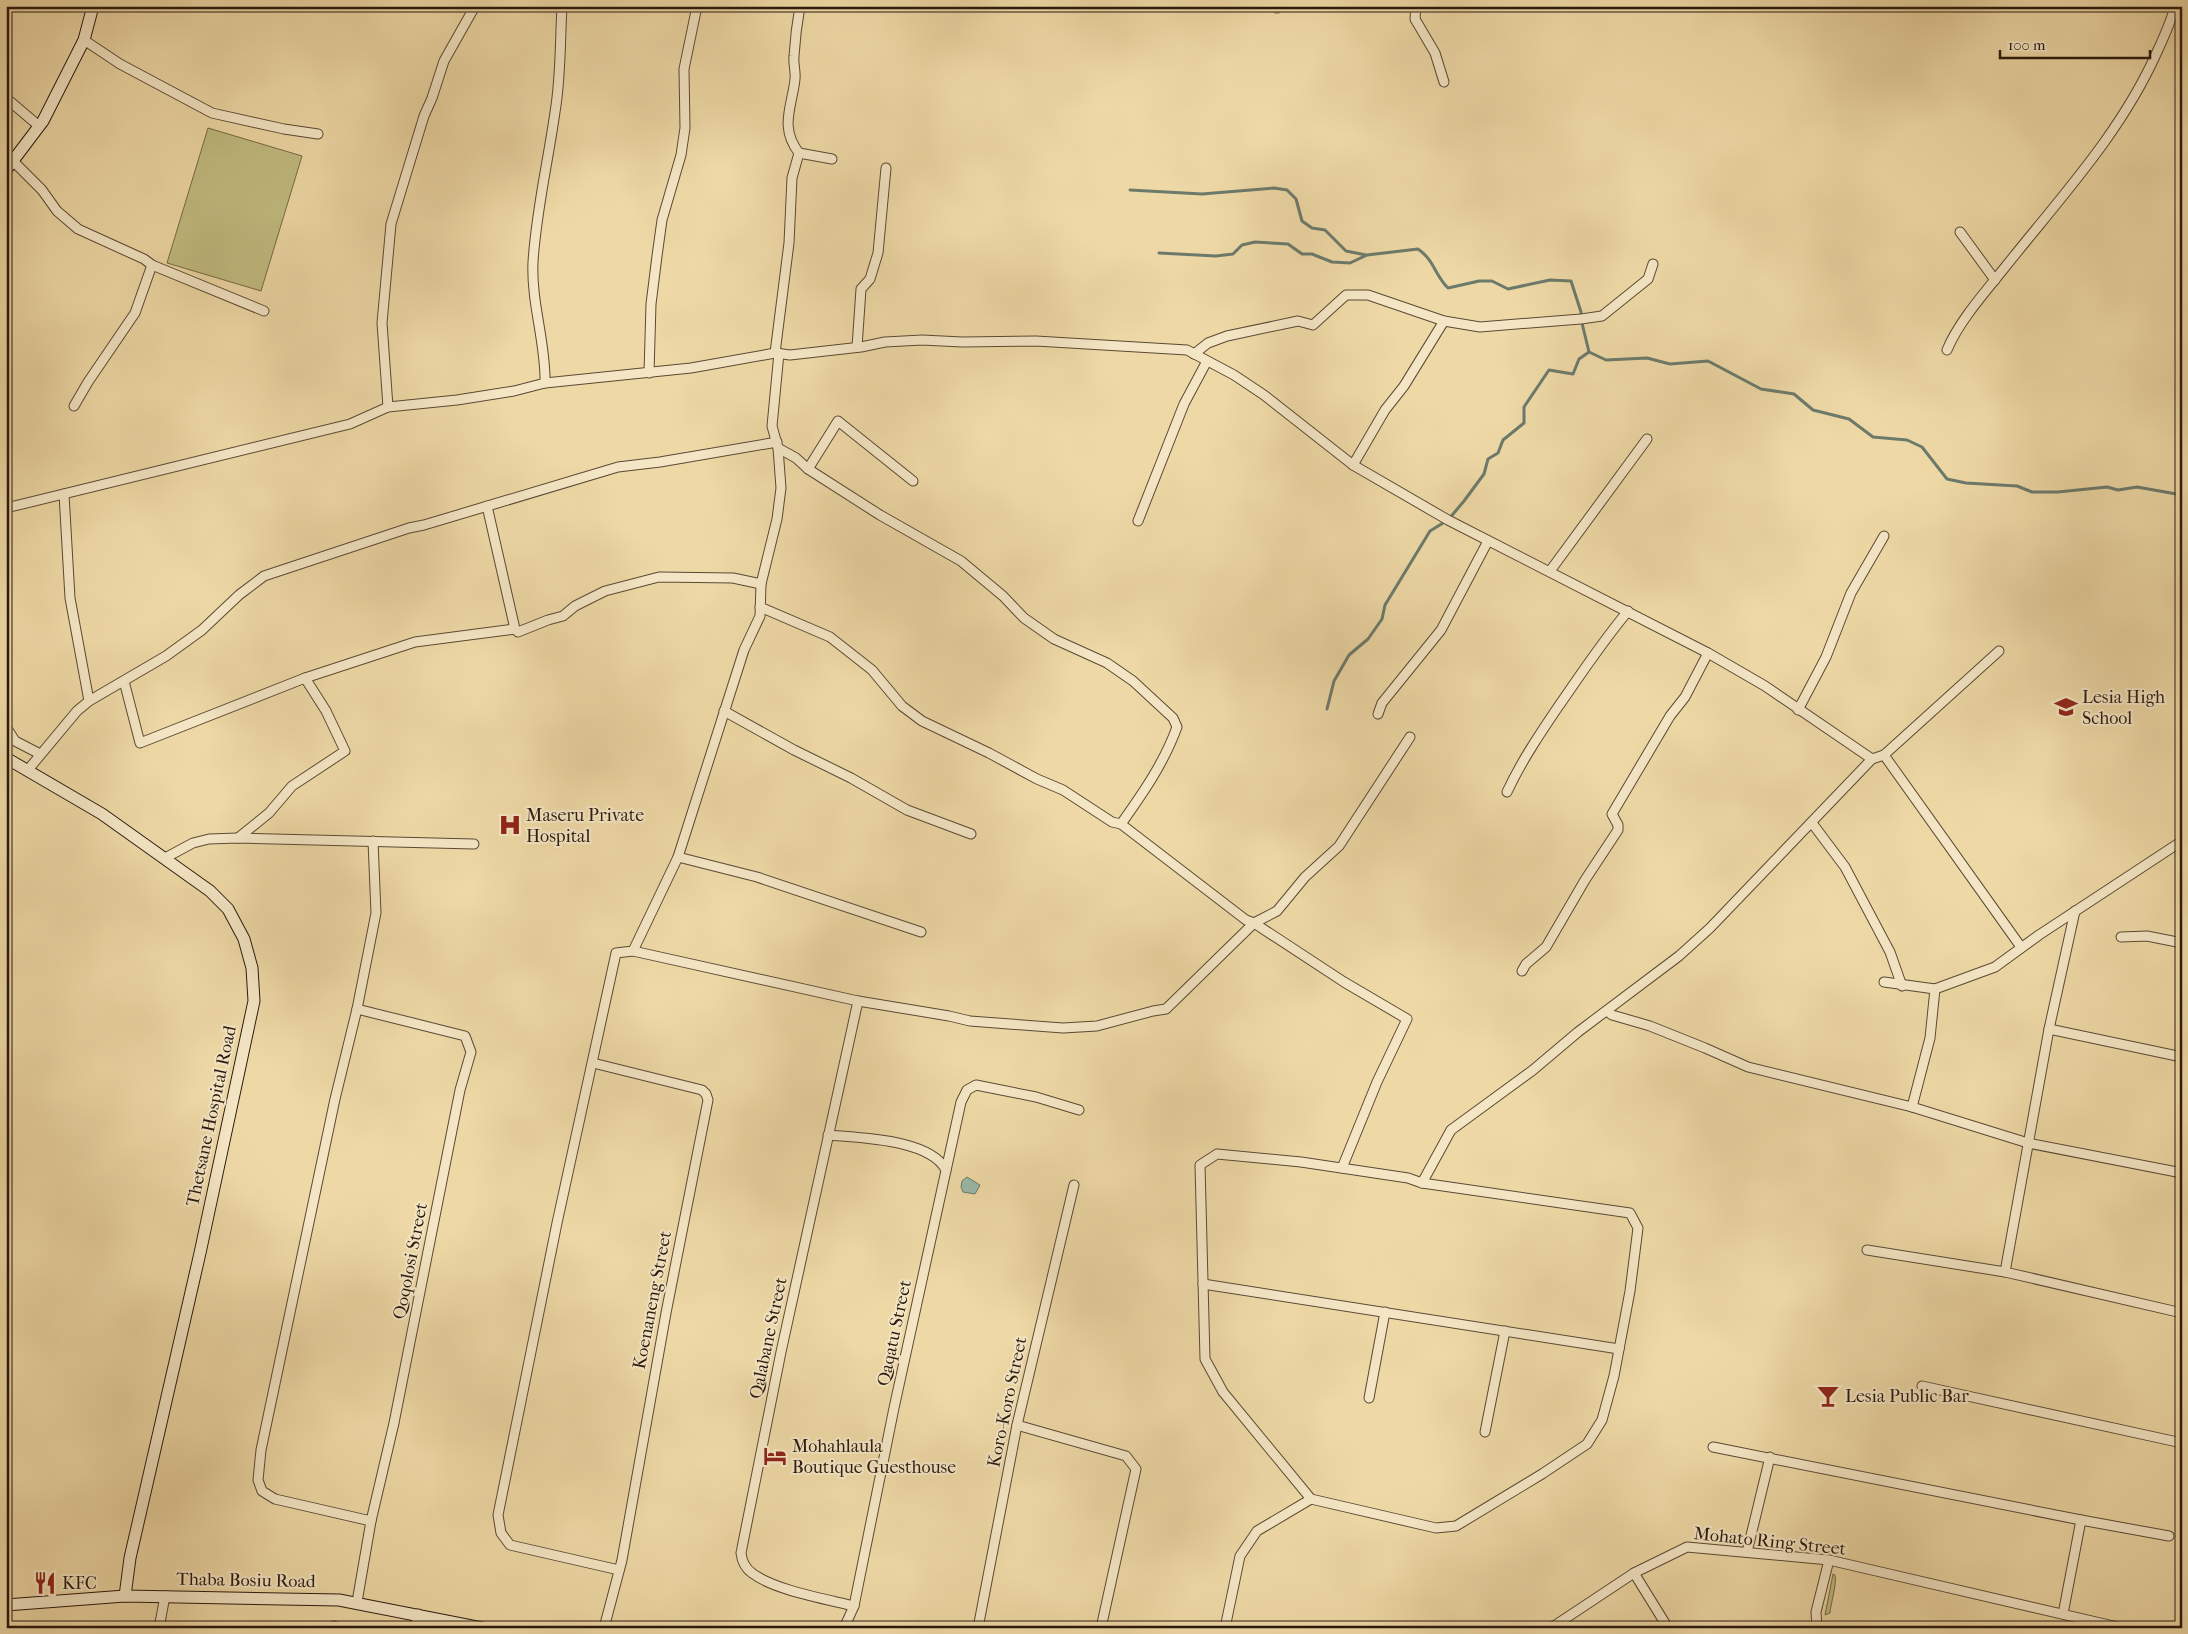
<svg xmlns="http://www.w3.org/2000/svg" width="2188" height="1634" font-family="'IM FELL French Canon',serif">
	<rect width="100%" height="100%" fill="#eed9a6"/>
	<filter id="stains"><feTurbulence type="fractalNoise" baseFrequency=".004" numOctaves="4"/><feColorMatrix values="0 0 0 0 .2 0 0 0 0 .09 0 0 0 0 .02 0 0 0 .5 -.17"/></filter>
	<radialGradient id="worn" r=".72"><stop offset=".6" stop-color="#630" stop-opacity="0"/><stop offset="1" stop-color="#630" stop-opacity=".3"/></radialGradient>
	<g fill="#c1bc81" stroke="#756a48">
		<path d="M208,128L302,156L261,291L167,263Z"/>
		<path d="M1833,1574L1835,1575C1837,1584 1831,1602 1830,1613L1825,1615Z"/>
	</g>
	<path fill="#99baaa" stroke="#6c7a6c" d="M967,1177L980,1185L975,1194L963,1192L961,1187L962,1181Z"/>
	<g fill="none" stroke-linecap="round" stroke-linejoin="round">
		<g stroke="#6c7a6c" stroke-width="3">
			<path d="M1130,190L1202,194L1274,188L1287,190L1296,199L1302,221L1312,228L1325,230L1346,251L1366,255"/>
			<path d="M1159,253L1216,256L1233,254L1242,245L1255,242L1288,244L1302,254H1312L1332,262L1350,263L1367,255L1418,249C1435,261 1434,274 1448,288L1479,281H1492L1508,289L1550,280L1571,281L1581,312V319L1589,352"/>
			<path d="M1327,709L1334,681L1349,655L1368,639L1382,619L1385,605L1430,531L1448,520L1464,501L1484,474L1488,459L1498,453L1503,440L1524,423V407L1549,370L1573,374L1579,359L1589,352L1606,360L1647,358L1670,364L1708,361L1761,389L1794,394L1813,410L1849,419L1873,437L1907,440L1922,447L1947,479L1966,483L2017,486L2032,492H2058L2107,487L2118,490L2137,487L2182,495"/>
		</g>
		<defs>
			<g id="street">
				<path d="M1416,6L1415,19L1435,53L1444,82"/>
				<path d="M1277,8V6"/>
				<path d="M84,40L120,64L212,113L284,129L318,134"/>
				<path d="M6,98L39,126"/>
				<path d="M799,153L832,159"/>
				<path d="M13,161L42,190L57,211L78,229L144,259L152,265L264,311"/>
				<path d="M1960,232L1995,280"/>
				<path d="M857,347L861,289L870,279L878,253L886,168"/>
				<path d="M1947,350C1959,321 1986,291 2006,266C2060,198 2121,133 2157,52C2164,37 2171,22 2175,6"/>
				<path d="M775,353L789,243L792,178L799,153C779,127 792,107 795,79C796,72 793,64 794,56C795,40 797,23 800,6"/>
				<path d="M779,353L772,426L778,448L781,488L777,519L761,584L760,616L744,650L678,857L757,877L921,932"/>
				<path d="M1194,354L1208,343L1227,336L1298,321L1313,325L1346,295H1368L1444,321L1480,327L1581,319L1602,316L1648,279L1653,264"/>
				<path d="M649,373L651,304L657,256L662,220L681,155L685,128L684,69L697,6"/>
				<path d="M545,383C546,343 531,303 533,262C536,212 548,162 555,112C561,77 560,41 562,6"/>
				<path d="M74,406L88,382L135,313L152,265"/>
				<path d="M388,407L382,323L391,224L424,116L432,98L444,61L475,6"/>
				<path d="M778,448L796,458L808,469L880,515L961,561L1003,596L1024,618L1054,639L1107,663L1133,681L1173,718L1177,727C1164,763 1143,793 1121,824L1246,920L1254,923L1344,982L1407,1019L1377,1082L1342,1168"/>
				<path d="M1353,465L1385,410L1404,386L1444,321"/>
				<path d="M808,469L838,421L913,481"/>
				<path d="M64,494L70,598L89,701"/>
				<path d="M487,506L515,629"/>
				<path d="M6,508L350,424L388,407L457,400L514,391L545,383L691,368L775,353L790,355L861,347L885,342L922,340L962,342L1036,341L1187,350L1234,375L1264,395L1353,465L1448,520L1708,653L1765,686L1872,759"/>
				<path d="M1138,521L1184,404L1207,361"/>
				<path d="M1550,571L1647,439"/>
				<path d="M760,607L830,637L872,670L902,706L922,721L989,753L1037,779L1063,790L1112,822L1121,824"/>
				<path d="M124,681L140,743L305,678L415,642L515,629L518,632L548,620L563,616L575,606L605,591L659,577L733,578L761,584"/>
				<path d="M1798,710L1826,657L1851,593L1884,536"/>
				<path d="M724,711L794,750L851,778L907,810L971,834"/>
				<path d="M1378,714L1382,703L1441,630L1488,541"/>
				<path d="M6,727L15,741L40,754"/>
				<path d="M1884,755L2021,947"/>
				<path d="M27,771L77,711L89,701L166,656L202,630L239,595L264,576L409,528L424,525L618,467L660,462L777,442"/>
				<path d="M1507,792C1521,762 1539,735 1558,707C1581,674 1602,642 1628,611"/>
				<path d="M1812,823L1845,867L1890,952L1902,986"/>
				<path d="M238,838L269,813L292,786L345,751L326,711L305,678"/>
				<path d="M165,858L193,843L209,839L238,838L474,844"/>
				<path d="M2121,937L2147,936L2182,943"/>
				<path d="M633,951L858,1001L949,1016L970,1021L1063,1028L1097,1026L1153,1011L1166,1009L1254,923L1277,911L1305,877L1339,846L1410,737"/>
				<path d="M1522,971L1526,964L1546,947L1585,880L1618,830V825L1612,814L1670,716L1685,697L1708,653"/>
				<path d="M1884,982L1935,989L1995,967L2039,935L2182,841"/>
				<path d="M357,1009L465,1036L471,1052L460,1090L394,1423L371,1521L357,1602"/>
				<path d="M1607,1011L1612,1015L1650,1026L1705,1048L1748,1067L1912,1107L2028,1143L2182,1173"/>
				<path d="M2049,1029L2182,1057"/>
				<path d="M593,1063L702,1090L706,1094L708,1100L666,1313L622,1560L604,1628"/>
				<path d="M1912,1107L1930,1038L1935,989"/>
				<path d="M828,1135C860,1138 930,1139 946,1170"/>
				<path d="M1217,1154L1301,1162L1408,1178L1422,1183L1630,1213L1638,1228L1630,1291L1614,1376L1602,1420L1587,1444L1542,1474L1456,1526L1436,1528L1311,1499L1223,1392L1205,1359L1200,1165Z"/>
				<path d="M1422,1183L1451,1130L1533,1070L1578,1032L1679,956L1710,928L1872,759L1884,755L1999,651"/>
				<path d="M1867,1250L2005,1272L2182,1313"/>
				<path d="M2005,1272L2049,1029L2075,911"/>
				<path d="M1203,1284L1619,1349"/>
				<path d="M1922,1386L2182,1443"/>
				<path d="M1369,1398L1385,1312"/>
				<path d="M1017,1425L1126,1456L1136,1469L1101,1628"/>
				<path d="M1485,1432L1505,1331"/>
				<path d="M1713,1447L2081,1520L2169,1536"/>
				<path d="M371,1521L275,1499L262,1491L258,1480L261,1450L335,1099L357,1009L376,913L373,841"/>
				<path d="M1747,1552L1770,1457"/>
				<path d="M619,1570L510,1545L501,1533L498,1515L557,1223L616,953L633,951L678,857"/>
				<path d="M1634,1573L1668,1628"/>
				<path d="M854,1606C826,1599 774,1590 752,1573C745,1568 742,1562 741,1553L781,1352L858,1001"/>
				<path d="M2063,1614L2081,1520"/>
				<path d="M159,1628L165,1596"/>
				<path d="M333,1628L334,1626"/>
				<path d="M415,1628L418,1614"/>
				<path d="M844,1628L854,1606L894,1408L961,1102L967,1090L976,1085L1036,1097L1079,1110"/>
				<path d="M978,1628L1017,1425L1074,1185"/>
				<path d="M1225,1628L1240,1556L1257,1531L1311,1499"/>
				<path d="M1551,1628L1634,1573L1687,1547L1829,1560L2122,1628"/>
				<path d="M1817,1628L1816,1612L1829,1560"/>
			</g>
			<g id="secondary">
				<path d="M6,170L43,121L84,40L93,6"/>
				<path d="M6,758L102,814L210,891L228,909L244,939L252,968L254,1001L200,1253L130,1558L125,1596"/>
				<path d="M6,1605L125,1596L339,1600L482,1628"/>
			</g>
		</defs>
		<use href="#street" stroke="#5a4934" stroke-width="11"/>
		<use href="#secondary" stroke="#29190e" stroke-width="13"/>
		<use href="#street" stroke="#f4e6c5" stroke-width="9"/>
		<use href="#secondary" stroke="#f4e6c5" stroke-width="11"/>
	</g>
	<defs>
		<symbol id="school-bare" viewBox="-9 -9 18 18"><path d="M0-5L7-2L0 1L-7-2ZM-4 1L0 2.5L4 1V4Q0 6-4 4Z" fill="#8f2418" stroke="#f4e6c5" stroke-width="2.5" paint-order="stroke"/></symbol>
		<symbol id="hospital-bare" viewBox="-9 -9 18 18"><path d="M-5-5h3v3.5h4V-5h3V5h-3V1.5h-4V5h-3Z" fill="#8f2418" stroke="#f4e6c5" stroke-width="2.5" paint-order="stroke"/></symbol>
		<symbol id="bar-bare" viewBox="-9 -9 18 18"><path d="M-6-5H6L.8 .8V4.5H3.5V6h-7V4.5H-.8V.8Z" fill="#8f2418" stroke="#f4e6c5" stroke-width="2.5" paint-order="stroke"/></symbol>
		<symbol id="hotel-bare" viewBox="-9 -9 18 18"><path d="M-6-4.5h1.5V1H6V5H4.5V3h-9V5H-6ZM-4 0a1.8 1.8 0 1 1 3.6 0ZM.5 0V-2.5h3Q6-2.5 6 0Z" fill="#8f2418" stroke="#f4e6c5" stroke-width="2.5" paint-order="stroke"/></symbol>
		<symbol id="restaurant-bare" viewBox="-9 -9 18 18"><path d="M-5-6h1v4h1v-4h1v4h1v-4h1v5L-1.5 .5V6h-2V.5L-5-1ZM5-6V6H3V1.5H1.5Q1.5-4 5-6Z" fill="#8f2418" stroke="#f4e6c5" stroke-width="2.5" paint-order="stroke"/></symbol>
	</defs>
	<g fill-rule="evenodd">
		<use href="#school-bare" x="2050" y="691" width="32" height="32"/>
		<use href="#hospital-bare" x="494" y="809" width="32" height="32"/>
		<use href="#bar-bare" x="1812" y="1380" width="32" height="32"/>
		<use href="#hotel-bare" x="759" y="1440" width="32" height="32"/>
		<use href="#restaurant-bare" x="29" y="1567" width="32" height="32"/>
	</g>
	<g text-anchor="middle" stroke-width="4" stroke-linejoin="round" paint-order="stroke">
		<g font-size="18" fill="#29190e" stroke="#f4e6c5" text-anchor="start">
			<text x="2082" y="703">Lesia High<tspan x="2082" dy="21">School</tspan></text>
			<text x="526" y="821">Maseru Private<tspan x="526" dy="21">Hospital</tspan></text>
			<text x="1845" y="1402">Lesia Public Bar</text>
			<text x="792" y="1452">Mohahlaula<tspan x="792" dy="21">Boutique Guesthouse</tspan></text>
			<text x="62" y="1589">KFC</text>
		</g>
		<g font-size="18" fill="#29190e" stroke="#f4e6c5">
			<text transform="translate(211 1116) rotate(-78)" y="6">Thetsane Hospital Road</text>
			<text transform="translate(410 1261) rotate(-79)" y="6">Qoqolosi Street</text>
			<text transform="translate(652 1300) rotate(-79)" y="6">Koenaneng Street</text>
			<text transform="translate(894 1333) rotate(-78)" y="6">Qaqatu Street</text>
			<text transform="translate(768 1338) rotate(-78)" y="6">Qalabane Street</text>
			<text transform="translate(1007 1402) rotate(-78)" y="6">Koro-Koro Street</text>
			<text transform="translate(1770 1541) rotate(6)" y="6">Mohato Ring Street</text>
			<text transform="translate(246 1580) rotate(1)" y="6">Thaba Bosiu Road</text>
		</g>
	</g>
	<rect width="2188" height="1634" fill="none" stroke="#eed9a6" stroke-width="25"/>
	<rect x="8" y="8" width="2173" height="1619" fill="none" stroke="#29190e" stroke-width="2.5"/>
	<rect x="12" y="12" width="2163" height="1609" fill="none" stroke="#29190e"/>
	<path d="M2000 50v8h150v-8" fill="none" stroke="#29190e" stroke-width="2.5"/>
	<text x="2008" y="50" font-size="15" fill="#29190e" stroke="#f4e6c5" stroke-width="4" paint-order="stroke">100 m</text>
	<rect width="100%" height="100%" filter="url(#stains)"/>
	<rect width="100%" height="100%" fill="url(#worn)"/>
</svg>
